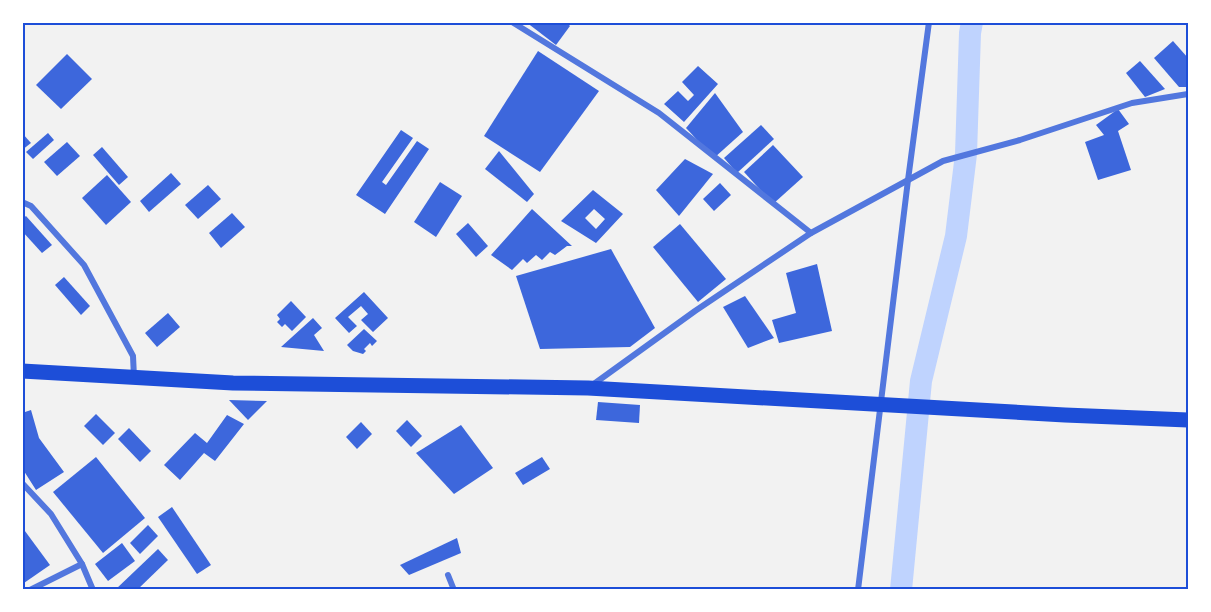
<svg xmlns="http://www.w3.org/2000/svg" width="1211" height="612" font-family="'PT Serif',serif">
	<rect width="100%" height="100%" fill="#f2f2f2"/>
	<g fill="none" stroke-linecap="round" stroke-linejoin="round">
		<path stroke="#bfd3fe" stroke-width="22" d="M901,590L921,381L956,236L966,154L970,33L972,22"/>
	</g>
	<g fill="#3d67dc" fill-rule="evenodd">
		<path d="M526,22H566L570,26L556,45Z"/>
		<path d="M1173,41L1188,58V87H1179L1154,58Z"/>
		<path d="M538,51L599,91L540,172L484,136Z"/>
		<path d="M67,54L92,79L61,109L36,85Z"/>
		<path d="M1140,61L1165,89L1145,97L1126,73Z"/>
		<path d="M698,66L718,84L684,122L664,104L678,91L688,101L694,95L682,82Z"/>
		<path d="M715,93L743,132L714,158L686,128Z"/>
		<path d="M1118,109L1129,124L1118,131L1131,170L1098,180L1085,142L1104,135L1096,125Z"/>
		<path d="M761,125L774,139L737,173L724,158Z"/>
		<path d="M401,130L413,138L382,182L386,185L417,141L429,149L385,214L356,195Z"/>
		<path d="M22,133L31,143L22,150Z"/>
		<path d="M48,133L54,140L33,159L26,152Z"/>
		<path d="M67,142L80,156L57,176L44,162Z"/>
		<path d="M773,145L803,177L773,204L744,172Z"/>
		<path d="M102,147L128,177L119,185L93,155Z"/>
		<path d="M499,151L534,194L527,202L485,169Z"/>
		<path d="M685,159L713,174L679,216L656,190Z"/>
		<path d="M171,173L181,184L149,212L140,201Z"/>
		<path d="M107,175L131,202L106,225L82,198Z"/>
		<path d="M440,182L462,196L436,237L414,222Z"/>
		<path d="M720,183L731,195L714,211L703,199Z"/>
		<path d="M208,185L221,199L198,219L185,205Z"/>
		<path d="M593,190L623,214L596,243L561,221ZM594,209L605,219L596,229L585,218Z"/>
		<path d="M532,209L572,246H567L555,255L550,252L542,260L536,255L527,263L523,259L512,270L491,255Z"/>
		<path d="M232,213L245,227L221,248L209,233Z"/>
		<path d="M26,216L52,245L42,253L22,231V219Z"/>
		<path d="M468,223L488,246L476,257L456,234Z"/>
		<path d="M680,224L726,279L698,302L653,247Z"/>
		<path d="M611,249L655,328L630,347L540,349L516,276Z"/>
		<path d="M817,264L832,331L779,343L772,320L796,313L786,273Z"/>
		<path d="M64,277L90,306L81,315L55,285Z"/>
		<path d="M364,292L388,318L373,332L361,320L368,314L361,306L348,317L357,326L349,333L335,318Z"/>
		<path d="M745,296L774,338L748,348L723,307Z"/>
		<path d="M291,301L306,317L292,331L285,324L282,327L277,322L280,319L277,315Z"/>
		<path d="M168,313L180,327L157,347L145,333Z"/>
		<path d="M313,318L322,328L314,335L324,351L281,347Z"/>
		<path d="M364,329L377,341L372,346L370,343L364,349L366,351L363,354L353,351L347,345Z"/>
		<path d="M229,400L267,401L248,420Z"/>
		<path d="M598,402L640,405L639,423L596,420Z"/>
		<path d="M31,410L39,438L64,472L36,490L22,468V413Z"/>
		<path d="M96,414L115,433L103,445L84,426Z"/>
		<path d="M227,415L244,424L215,461L204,453L180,480L164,465L195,433L207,443Z"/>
		<path d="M407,420L422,436L411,447L396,431Z"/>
		<path d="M361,422L372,434L357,449L346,437Z"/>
		<path d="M461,425L493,468L454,494L416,453Z"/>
		<path d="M129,428L151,451L140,462L118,439Z"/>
		<path d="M96,457L145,518L103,553L53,492Z"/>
		<path d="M542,457L550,469L523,485L515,473Z"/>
		<path d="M172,507L211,565L197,574L158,517Z"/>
		<path d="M148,525L158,536L140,554L130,543Z"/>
		<path d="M22,527L50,565L24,583L22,581Z"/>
		<path d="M457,538L461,553L409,575L400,565Z"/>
		<path d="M122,543L135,561L108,581L95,564Z"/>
		<path d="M158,549L168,560L137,590H115Z"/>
	</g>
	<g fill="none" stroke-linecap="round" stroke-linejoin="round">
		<g stroke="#5277de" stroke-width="6">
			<path d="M512,22L659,113L811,233"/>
			<path d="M22,202L31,206L84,265L133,356L134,377"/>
			<path d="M591,386L695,311L811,233L943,161L1020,140L1132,103L1188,94"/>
			<path d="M22,483L51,514L82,564L93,590"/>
			<path d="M448,575L454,590"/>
			<path d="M30,590L82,564"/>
			<path d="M858,590L908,180L929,22"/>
		</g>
		<path stroke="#1d4ed8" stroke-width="15" d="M22,371L233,383L588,388L1065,415L1188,420"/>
	</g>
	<rect width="1211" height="612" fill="none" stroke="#ffffff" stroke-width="48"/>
	<rect x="24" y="24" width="1163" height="564" fill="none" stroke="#1d4ed8" stroke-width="2"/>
</svg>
